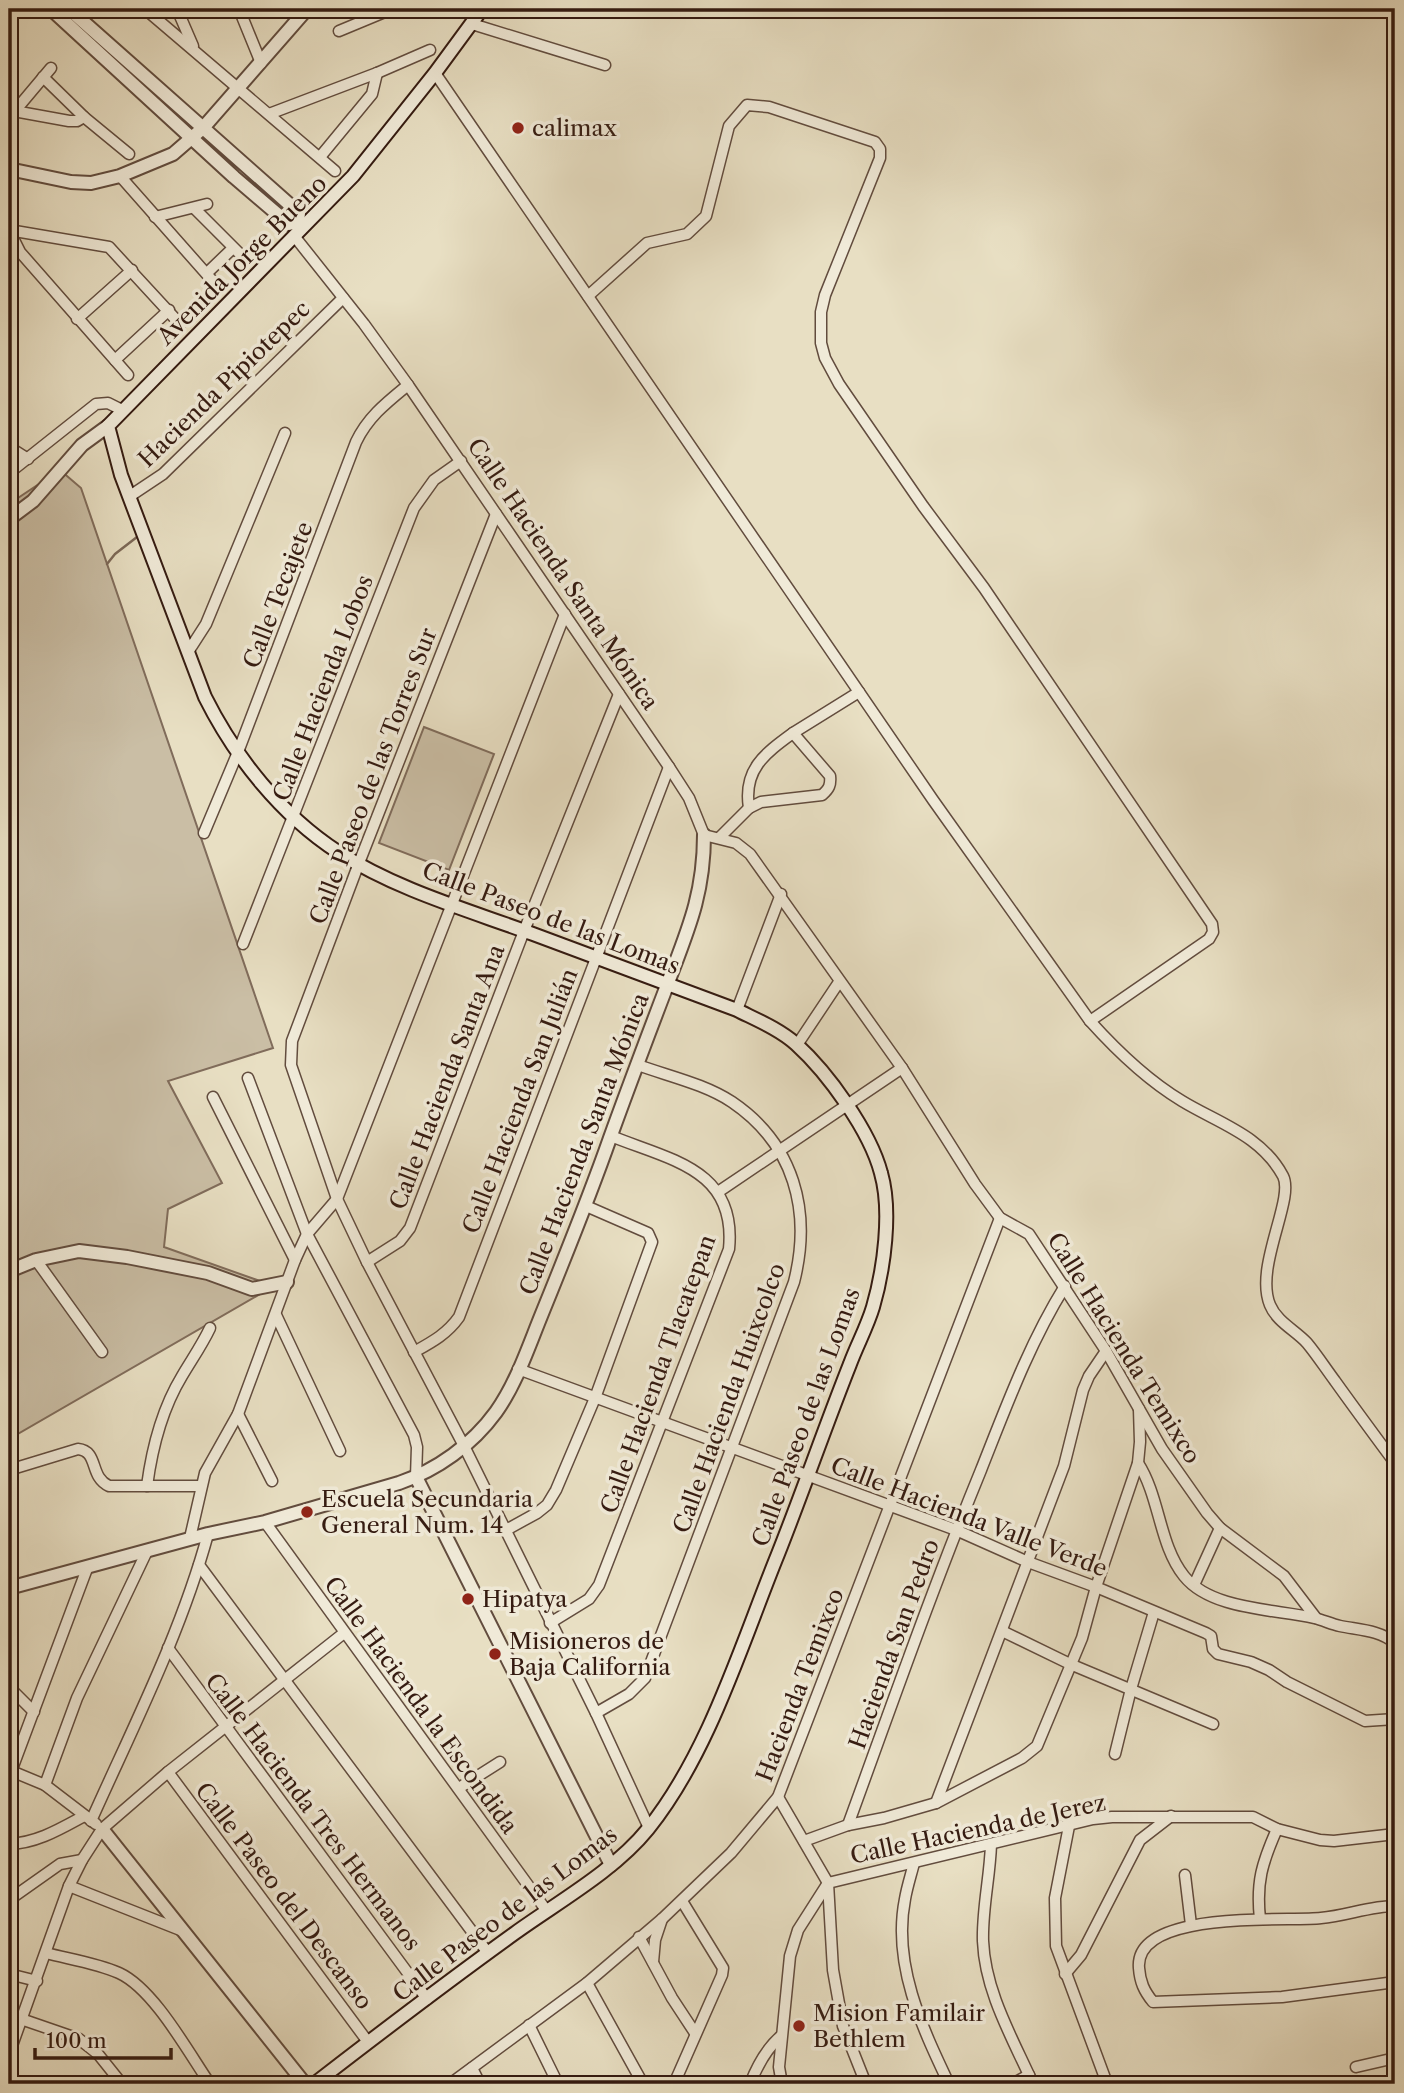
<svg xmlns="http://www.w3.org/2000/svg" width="1404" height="2093" font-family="'Libre Caslon Text',serif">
	<rect width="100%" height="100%" fill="#e8dfc3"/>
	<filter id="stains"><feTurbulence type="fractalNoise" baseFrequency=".00286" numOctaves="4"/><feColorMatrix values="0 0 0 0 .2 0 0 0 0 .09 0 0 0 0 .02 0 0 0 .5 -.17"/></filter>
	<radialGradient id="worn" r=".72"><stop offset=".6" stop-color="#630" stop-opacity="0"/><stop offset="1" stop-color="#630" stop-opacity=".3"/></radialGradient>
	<g fill="#cabea5" stroke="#806c5b" stroke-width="2">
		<path d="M60,470L81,488L273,1048L168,1081L222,1183L168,1209L164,1247L274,1286L9,1439V504Z"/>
		<path d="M424,727L494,754L449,870L379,843Z"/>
	</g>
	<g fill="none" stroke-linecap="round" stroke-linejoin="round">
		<path stroke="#7c6857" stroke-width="2.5" d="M107,564L115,554L137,537"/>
		<defs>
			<g id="minor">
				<path d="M145,9L335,171"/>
				<path d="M177,9L193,46"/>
				<path d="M239,9L261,63"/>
				<path d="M114,11L116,9"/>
				<path d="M472,24L605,65"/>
				<path d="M339,31L392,9"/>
				<path d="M435,73L933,800L1090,1021C1117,1051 1147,1080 1182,1101C1218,1123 1261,1135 1283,1176C1295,1199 1254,1267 1270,1305C1277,1322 1295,1330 1307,1343C1317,1355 1326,1369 1335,1381C1355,1409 1375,1436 1395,1463"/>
				<path d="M43,77L84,117L129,154"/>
				<path d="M14,111L69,121H77L84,117"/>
				<path d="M269,114L377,73L430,50"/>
				<path d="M9,118L51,68"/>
				<path d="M320,157L372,94L377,73"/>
				<path d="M120,176L218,287"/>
				<path d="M194,208L245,259"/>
				<path d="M155,217L207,204"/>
				<path d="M9,230L109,247L180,324"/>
				<path d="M9,230L20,252L128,375"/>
				<path d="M295,237L364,324L408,385L669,767L689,798L704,835L736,843L750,854L902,1068L975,1184L1000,1218L1029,1234L1106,1351L1162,1449L1207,1513L1220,1528L1284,1576L1316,1618"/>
				<path d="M207,273L233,248"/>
				<path d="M588,296L647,243L687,234L706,216L729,126L747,105L769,107L875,142L880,149V158L825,295L821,312V343L825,358L839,384L923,506L984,588L1212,924L1213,932L1209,939L1090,1021"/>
				<path d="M77,319L132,270"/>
				<path d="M115,360L169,310"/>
				<path d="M9,447L28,459"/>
				<path d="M9,473L96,404L108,403L122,410"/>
				<path d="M130,496L163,474L343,298"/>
				<path d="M496,514L359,863L292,1041L291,1065L337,1199L367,1262L464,1446L596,1713L649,1828"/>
				<path d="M188,652L206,624L285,433"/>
				<path d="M749,808C743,770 764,754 793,733"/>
				<path d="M204,833L238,752L356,442C368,417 386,403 408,385"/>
				<path d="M720,837L749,808L761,802L822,795C829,789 831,785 830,776L793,733L859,692"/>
				<path d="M243,944L414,508L434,480L461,461"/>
				<path d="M737,1010L781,894"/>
				<path d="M797,1045L839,982"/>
				<path d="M248,1078L307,1234L414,1435L417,1447L416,1477"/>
				<path d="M213,1097L295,1260"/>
				<path d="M718,1192L902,1068"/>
				<path d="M36,1260L102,1352"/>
				<path d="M367,1262L400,1241L410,1228L524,931L619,694"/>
				<path d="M276,1315L340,1451"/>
				<path d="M414,1352C432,1342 447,1334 459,1317L669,767"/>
				<path d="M518,1369L956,1530L1028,1562L1096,1587L1206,1633L1211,1636L1213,1649L1218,1654L1251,1662L1269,1670L1287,1682L1365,1721L1395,1719"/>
				<path d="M238,1414L272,1481"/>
				<path d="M1138,1463C1160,1497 1159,1545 1184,1576C1211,1610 1275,1609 1314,1618C1323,1620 1331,1624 1340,1626C1360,1630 1379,1630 1395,1643"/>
				<path d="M9,1470L78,1449C99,1451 89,1477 109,1486H201"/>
				<path d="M147,1486C152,1448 162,1409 182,1376C192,1359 202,1345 210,1328"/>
				<path d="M265,1522L546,1910"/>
				<path d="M506,1530L537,1513L547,1505L556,1490L595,1398L652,1242L648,1233L586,1206"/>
				<path d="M190,1538L205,1473L238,1414L295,1260L307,1234L337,1199L565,614"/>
				<path d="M199,1565L488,1953"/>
				<path d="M1194,1585L1220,1528"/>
				<path d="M550,1623L589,1599L599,1585L729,1249C737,1169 670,1160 611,1136"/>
				<path d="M1002,1631L1070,1664L1213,1724"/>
				<path d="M168,1648L427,1999"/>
				<path d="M9,1687L34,1712"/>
				<path d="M596,1713L629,1694L645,1678L794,1282C812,1211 794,1144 732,1102C705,1084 668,1076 638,1065"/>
				<path d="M1115,1754L1131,1689L1154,1612"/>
				<path d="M9,1770L45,1785L96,1824"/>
				<path d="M168,1772L368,2042"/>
				<path d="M9,1777L88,1566"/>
				<path d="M45,1785L77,1698L147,1551"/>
				<path d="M459,1788L500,1762"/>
				<path d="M778,1797L828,1883L833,1970L843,2026L866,2084"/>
				<path d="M936,1803L1064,1466L1083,1390L1089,1376L1106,1351"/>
				<path d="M91,1821C133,1727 181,1633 208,1534"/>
				<path d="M848,1825C891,1707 933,1587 981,1470C1006,1407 1029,1344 1065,1286"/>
				<path d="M1069,1826L1055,1898L1056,1946L1105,2078L1110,2084"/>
				<path d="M804,1841L848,1825L884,1818L936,1803L1022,1758L1037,1746L1082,1638L1096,1587L1138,1463L1140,1442L1139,1409"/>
				<path d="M9,1844C37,1843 60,1829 84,1816"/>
				<path d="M991,1844C990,1877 982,1909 983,1941C985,1992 1013,2039 1033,2084"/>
				<path d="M914,1863C911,1875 907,1887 905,1899C892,1964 922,2027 949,2084"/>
				<path d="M1185,1875L1191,1925"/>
				<path d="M69,1886L183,1931"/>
				<path d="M9,1900L60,1864L82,1860"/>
				<path d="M1395,1906C1370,1906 1346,1916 1321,1918C1285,1922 1134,1909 1139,1968C1140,1982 1144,1991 1153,2002L1282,1997L1395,1982"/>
				<path d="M1260,1919C1256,1882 1262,1863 1277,1829"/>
				<path d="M639,1937L672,1998L695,2033"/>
				<path d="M46,1953C69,1959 97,1963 119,1973C154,1989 188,2052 210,2084"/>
				<path d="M653,1962L655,1940L662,1919"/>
				<path d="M9,1974L37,1981"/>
				<path d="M1065,1974L1081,1955L1140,1840L1171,1816"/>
				<path d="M587,1983L643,2084"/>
				<path d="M21,2019L79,2039L98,2054L122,2084"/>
				<path d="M529,2025L558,2084"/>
				<path d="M9,2054L69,1886L82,1860L102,1829L168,1772L344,1633"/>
				<path d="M1356,2067L1395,2058"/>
				<path d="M472,2068L480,2084"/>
				<path d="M450,2084L587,1983L662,1919L731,1853L778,1797L1000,1218"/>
				<path d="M674,2084L722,1975L723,1968L682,1901"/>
				<path d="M750,2084C757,2066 767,2048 781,2036"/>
				<path d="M782,2084L779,2067L790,1956L798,1930L828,1883L1093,1819L1112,1817H1253L1277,1829L1320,1840L1334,1841L1395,1834"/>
				<path d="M1012,2084L1029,2075"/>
			</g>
			<g id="tertiary">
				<path d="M51,9L234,177L289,224L298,222L299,213L69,9"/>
				<path d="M9,169L71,182L91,183L120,176L173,154L203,128L307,9"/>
				<path d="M9,519L33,501L82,445L108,426"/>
				<path d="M9,1271L36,1260L79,1251L127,1257L208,1273L252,1289L287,1282"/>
				<path d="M416,1477L611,1865"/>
				<path d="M9,1588L208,1534L265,1522L399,1483C437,1470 472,1445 496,1412C516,1384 528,1348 541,1316C565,1257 589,1198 610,1138C628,1088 647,1038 666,988C687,932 704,896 704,835"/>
				<path d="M102,1829L305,2084"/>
			</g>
			<path id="secondary" d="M314,2084C380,2033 447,1982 515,1933C558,1902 614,1871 648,1829C709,1753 741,1645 778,1554C803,1491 825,1427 850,1364C857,1345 867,1327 873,1307C884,1269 892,1211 881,1173C870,1131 828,1073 796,1044C779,1029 757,1020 737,1010C669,985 601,959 533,934C468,910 397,890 338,852C281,815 235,757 205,697L121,475L108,426L353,176L435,73L482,9"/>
		</defs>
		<use href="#minor" stroke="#624c3e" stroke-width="13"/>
		<use href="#tertiary" stroke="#624c3e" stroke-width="16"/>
		<use href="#secondary" stroke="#351b11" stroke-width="16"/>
		<use href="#minor" stroke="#f0ead8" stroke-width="10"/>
		<use href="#tertiary" stroke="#f0ead8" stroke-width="12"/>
		<use href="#secondary" stroke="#f0ead8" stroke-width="12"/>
	</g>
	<g fill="#8f2418" stroke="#f0ead8" stroke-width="2.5">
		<circle cx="518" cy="128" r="7"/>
		<circle cx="307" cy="1512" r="7"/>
		<circle cx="468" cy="1599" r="7"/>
		<circle cx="495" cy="1654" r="7"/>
		<circle cx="799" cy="2026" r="7"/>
	</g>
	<g text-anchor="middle" stroke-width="7" stroke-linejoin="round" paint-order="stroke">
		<g font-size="23" fill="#351b11" stroke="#f0ead8" text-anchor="start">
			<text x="532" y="136">calimax</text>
			<text x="321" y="1507">Escuela Secundaria<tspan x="321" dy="26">General Num. 14</tspan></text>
			<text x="482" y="1607">Hipatya</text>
			<text x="509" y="1649">Misioneros de<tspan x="509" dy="26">Baja California</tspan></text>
			<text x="813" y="2021">Mision Familair<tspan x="813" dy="26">Bethlem</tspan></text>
		</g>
		<g font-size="23" fill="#351b11" stroke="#f0ead8">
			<text transform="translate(242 260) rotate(-45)" y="8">Avenida Jorge Bueno</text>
			<text transform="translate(224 384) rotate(-44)" y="8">Hacienda Pipiotepec</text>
			<text transform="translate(563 574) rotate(56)" y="8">Calle Hacienda Santa Mónica</text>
			<text transform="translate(278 595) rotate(-69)" y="8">Calle Tecajete</text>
			<text transform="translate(323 688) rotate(-69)" y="8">Calle Hacienda Lobos</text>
			<text transform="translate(373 776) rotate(-69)" y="8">Calle Paseo de las Torres Sur</text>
			<text transform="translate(551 918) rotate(21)" y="8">Calle Paseo de las Lomas</text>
			<text transform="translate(447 1077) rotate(-69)" y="8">Calle Hacienda Santa Ana</text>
			<text transform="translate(520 1101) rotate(-69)" y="8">Calle Hacienda San Julián</text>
			<text transform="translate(584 1144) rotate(-69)" y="8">Calle Hacienda Santa Mónica</text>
			<text transform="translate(1124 1348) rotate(58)" y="8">Calle Hacienda Temixco</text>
			<text transform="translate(658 1374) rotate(-70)" y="8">Calle Hacienda Tlacatepan</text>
			<text transform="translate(729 1398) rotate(-70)" y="8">Calle Hacienda Huixcolco</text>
			<text transform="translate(806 1417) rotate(-70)" y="8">Calle Paseo de las Lomas</text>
			<text transform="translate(969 1517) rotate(21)" y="8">Calle Hacienda Valle Verde</text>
			<text transform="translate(894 1644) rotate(-70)" y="8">Hacienda San Pedro</text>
			<text transform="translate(800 1685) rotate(-69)" y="8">Hacienda Temixco</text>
			<text transform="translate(421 1705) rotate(54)" y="8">Calle Hacienda la Escondida</text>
			<text transform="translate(313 1812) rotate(53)" y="8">Calle Hacienda Tres Hermanos</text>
			<text transform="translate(978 1829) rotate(-12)" y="8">Calle Hacienda de Jerez</text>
			<text transform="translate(284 1896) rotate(53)" y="8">Calle Paseo del Descanso</text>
			<text transform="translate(505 1914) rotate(-37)" y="8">Calle Paseo de las Lomas</text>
		</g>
	</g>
	<rect width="1404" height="2093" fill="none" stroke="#e8dfc3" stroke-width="35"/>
	<rect x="10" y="10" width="1383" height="2072" fill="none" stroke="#351b11" stroke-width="3.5"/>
	<rect x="18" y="18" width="1369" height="2058" fill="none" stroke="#351b11" stroke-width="2"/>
	<path d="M35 2048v10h136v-10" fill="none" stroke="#351b11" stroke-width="3.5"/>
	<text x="46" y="2048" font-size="21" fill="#351b11" stroke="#f0ead8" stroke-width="5" paint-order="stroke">100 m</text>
	<rect width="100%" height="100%" filter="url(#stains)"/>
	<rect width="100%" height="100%" fill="url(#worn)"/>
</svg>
